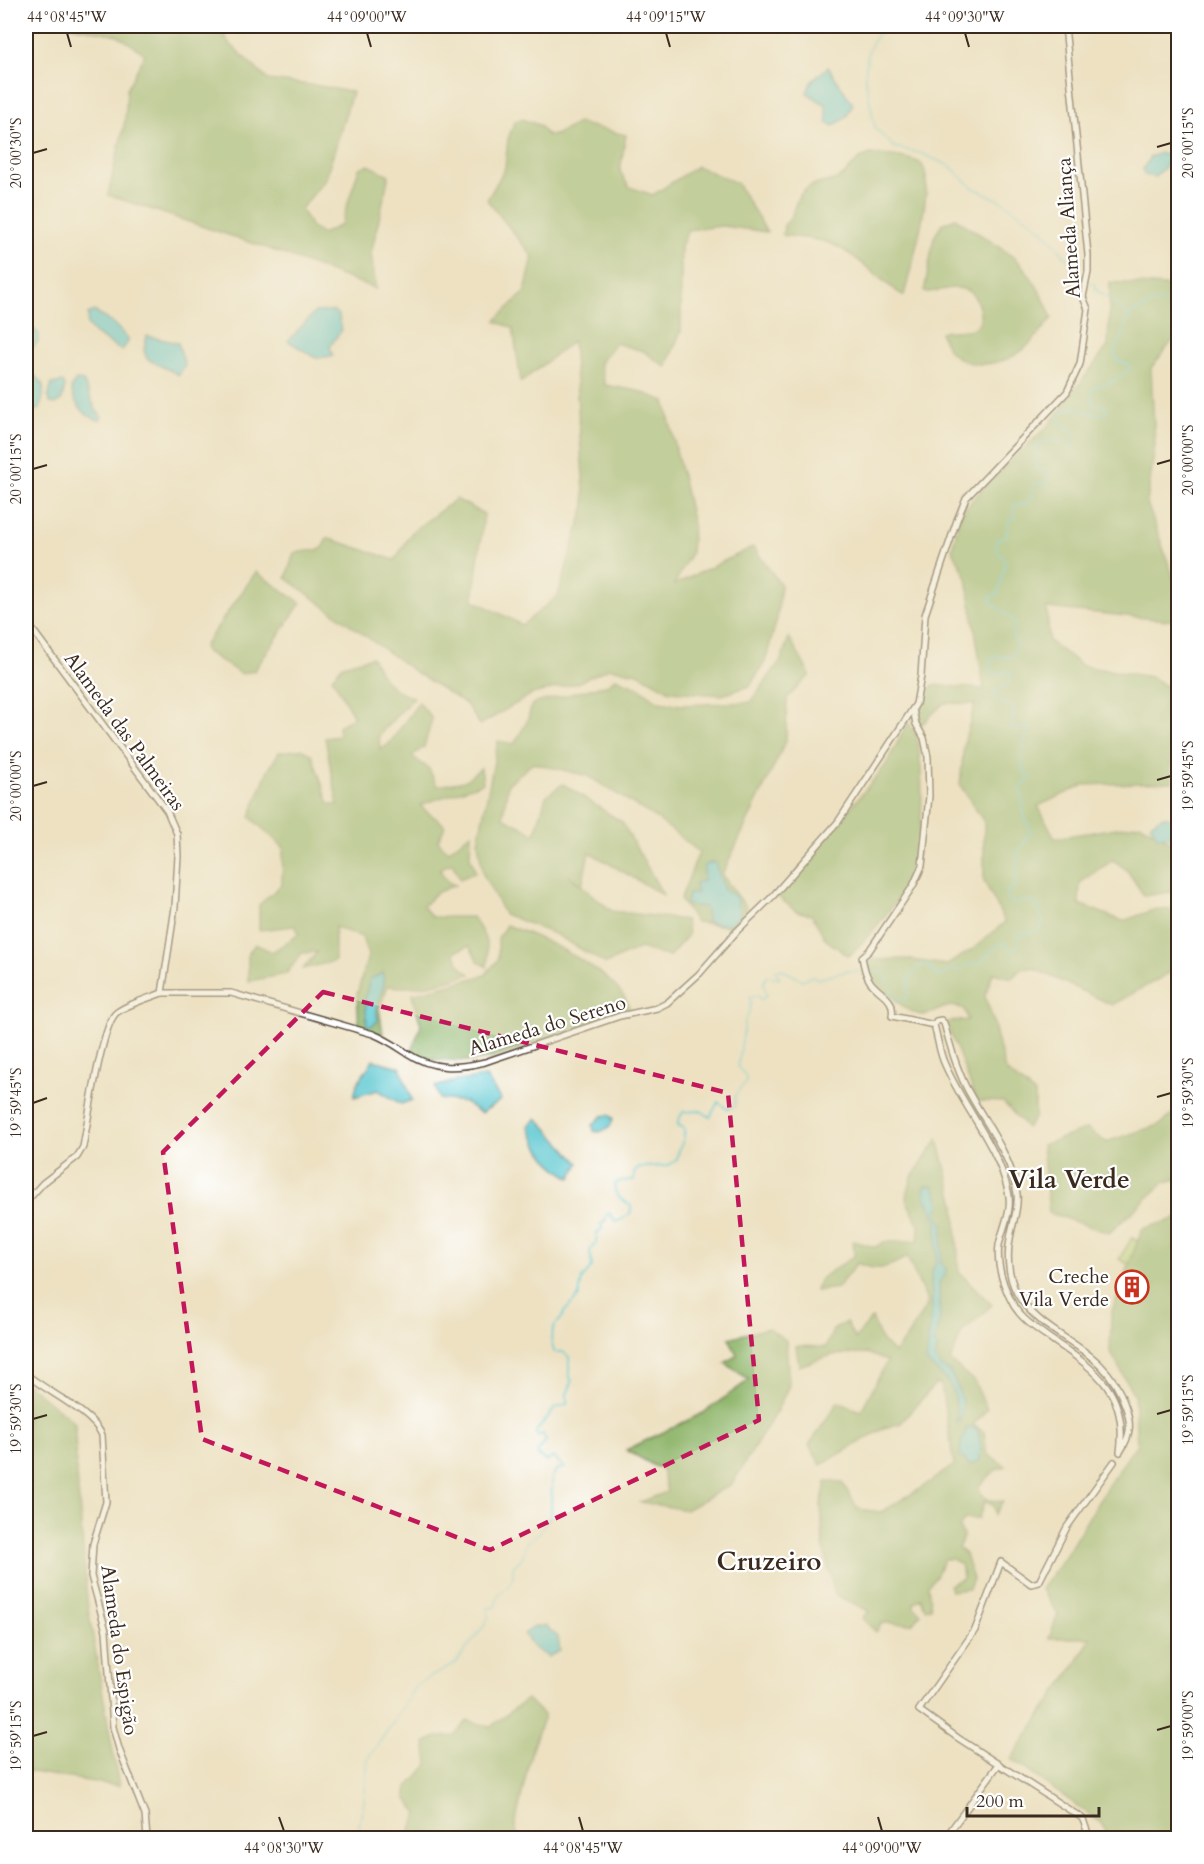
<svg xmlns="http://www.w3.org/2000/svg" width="1204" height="1864" font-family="Cardo,serif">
	<rect width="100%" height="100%" fill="#fff"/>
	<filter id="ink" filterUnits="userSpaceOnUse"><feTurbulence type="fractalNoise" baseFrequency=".0167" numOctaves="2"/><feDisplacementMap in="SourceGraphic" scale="12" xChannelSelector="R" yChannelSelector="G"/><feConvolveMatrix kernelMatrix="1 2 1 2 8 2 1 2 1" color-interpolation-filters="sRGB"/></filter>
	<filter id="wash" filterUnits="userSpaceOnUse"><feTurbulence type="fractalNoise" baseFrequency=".008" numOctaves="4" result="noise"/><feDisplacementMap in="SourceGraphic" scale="24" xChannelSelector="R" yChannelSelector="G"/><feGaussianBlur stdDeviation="1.35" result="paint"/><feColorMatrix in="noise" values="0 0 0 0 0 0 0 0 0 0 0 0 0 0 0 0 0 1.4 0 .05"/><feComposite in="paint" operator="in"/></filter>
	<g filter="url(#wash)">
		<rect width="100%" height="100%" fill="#ede1c2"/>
		<path fill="#b4d37a" stroke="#787e4c" stroke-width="1.5" d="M1132,1238L1164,1257L1151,1278L1119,1259Z"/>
		<g fill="#8fb56a" stroke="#657044" stroke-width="1.5">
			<path d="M70,26H221L228,42L268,80L320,86L352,92L326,179L301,209L311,227L322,234L341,225L359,168L369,165L389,175L371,254L376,289L264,247L108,195L125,121L127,89L145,54L117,35Z"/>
			<path d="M521,119L539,125L547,135H555L578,123L626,135L620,171L629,187L653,195L697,166L737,183L767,232L722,226L688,230L681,246V331L666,367L643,351L615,343L600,363L605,385L638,391L665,401L693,524L691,553L674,585L753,547L781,585L777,619L765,662L750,686L722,695L670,691L638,673L609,668L577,683L532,694L480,725L466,704L415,672L286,578L294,553L322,549L327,538L395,560L412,532L456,499L484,514L473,600L522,625L558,596L585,505L573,341L521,382L513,328L495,321L525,292L533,257L487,200L505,168L508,139L515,121Z"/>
			<path d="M871,154C883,156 912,156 921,164C938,178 909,274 904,296C878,280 854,251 826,242C812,238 797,238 783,235L784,225C797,214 791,205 802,193C811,182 824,184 837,179C851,173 852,159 871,154Z"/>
			<path d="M955,218L1013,256C1031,273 1043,295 1052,318C1043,329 1034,341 1023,350C1005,364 975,370 955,356C948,351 943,340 940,332C955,328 987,338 979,308C977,300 974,293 966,290C952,284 938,293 924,292L934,237L942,224Z"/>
			<path d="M1110,282L1178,287V334L1151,368L1155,446L1147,503L1178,590V611L1175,621L1047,608L1049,641L1083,666L1151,677L1166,686L1172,782L1084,785L1038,806L1055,838L1141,824L1177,846L1178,891L1144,896L1127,870L1113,860L1080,883L1079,904L1123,921L1156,909L1178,910V968L1112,1005L1033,968L1021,969L1012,978L993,973L985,996L993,1020L1005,1070L1035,1094V1117L1027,1128L1003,1102L977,1101L946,1022L968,1020L964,1009C944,1001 940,1013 923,1015C909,1016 877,983 865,974L869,960L906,959L947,965L973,949L1005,922L984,881V822L960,785L964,744L975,704L944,703L920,726L918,710L933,685L984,689L967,578L952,549L960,515L985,485L1049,425L1108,346Z"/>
			<path d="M256,572L301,603L254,671L241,674L205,651L204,646Z"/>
			<path d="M789,637L810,675L787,698L786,741L722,875L747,908L733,927L696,922L680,900L699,852L656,818L588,776L533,763L508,784L503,817L535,834L546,796L563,784L622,822L663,895L589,852L582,885L569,876L612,911L686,920L688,935L669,957L640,948L606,964L557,935L504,914L483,874L478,842L498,741L514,744L527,722L532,704L609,684L615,678L638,687L659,702L682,705L751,702L781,660Z"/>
			<path d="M372,657C380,675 392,694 414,697L379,735L380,750L389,744L419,702L432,719L424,747L412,756L429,769L437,786L464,781L481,768L483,783L420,805C428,815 438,817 445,826L438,841L448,851L471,833L470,857L476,872L460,879L452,863L439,869L448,882L455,885L436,893L423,906L432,917H472C485,934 490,946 487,967L478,961L469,946L454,952L461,967L470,974C441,983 419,990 388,986L379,1008L383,1034L359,1028L357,994L368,956L362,937L335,927V961L303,969L317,952L302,953L286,974L248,981V954L255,944L272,952L299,934L295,926L259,930V905L282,884L283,847L250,817L266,774L279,752L303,749L312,755L329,804L338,805L325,738L339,736L338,726L354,717L332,677L343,665Z"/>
			<path d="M908,722C911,727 915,732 917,738C924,774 925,852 907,884C892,910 870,935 849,956L826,940L812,915L796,911L777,896L885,766Z"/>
			<path d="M506,925C542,938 618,971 630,1009L492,1058L468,1061L424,1059L412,1051L421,1025L412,994L485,975L498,960V938Z"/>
			<path d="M1178,1109V1179L1165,1182L1109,1233L1049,1213L1042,1145L1087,1129L1106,1142L1161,1124Z"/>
			<path d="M938,1139L955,1204L959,1272L992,1305L962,1332L950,1361L974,1381L987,1409L973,1425L984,1432L987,1454L1006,1466L996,1470L978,1487L985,1499L1003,1502L995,1514L994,1507L985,1501L978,1519H965L959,1527L964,1537L958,1548L965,1554L973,1579L969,1589L951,1591L949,1585L963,1578L961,1564L952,1559H944L936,1576L928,1585L931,1608H925L921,1598L914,1603V1607L921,1613L912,1624L882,1623L876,1632L862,1618L869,1611L835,1595L823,1546L821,1505L826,1482H842L858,1509L881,1512L918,1490L954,1465L941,1386L936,1383L901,1423L884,1428L821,1465L809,1445L838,1402L861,1411L887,1361L866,1353L832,1355L799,1366L796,1346L826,1347L833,1330L846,1322L855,1339L872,1318L881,1340L894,1353L907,1337L928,1303L907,1257C887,1268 879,1273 857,1263L837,1288L815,1291L821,1278L854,1256L853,1241L875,1247L884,1242L918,1241L919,1226L906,1199L912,1177Z"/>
			<path d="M1178,1218V1838H1110L1100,1822L1011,1759L1077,1662L1091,1638H1049L1058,1614L1041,1589L1064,1558L1109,1484L1137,1444L1134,1395L1110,1351L1111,1314L1142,1229Z"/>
			<path d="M768,1328L786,1340L789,1385L778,1409L732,1484L686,1510L640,1502L667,1492L662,1470L626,1450L703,1413L749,1380L725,1363L737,1355L729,1338Z"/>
			<path d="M28,1384L75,1423L76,1466L88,1608L119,1786L26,1771V1386Z"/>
			<path d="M527,1699L544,1716L532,1749L515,1825L518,1838H407L418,1813L406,1798L408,1787L428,1765L425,1743L436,1737L453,1736L468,1720L490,1727Z"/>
		</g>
		<g fill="#5bc8d0" stroke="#4b7977" stroke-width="1.5">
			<path d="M828,67L853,104L846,118L833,126L827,123L826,105L807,93L811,82Z"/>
			<path d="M1160,153L1169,156L1166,166L1155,177L1144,175L1143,169L1150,157Z"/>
			<path d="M94,311L114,324L129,340L122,351L95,334L87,325L88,314Z"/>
			<path d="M333,311L339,315L341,331L330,346L333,356L316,358L288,341L315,312Z"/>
			<path d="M33,328L39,334L38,342L26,354V331Z"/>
			<path d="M147,336L178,343L185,365L179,375L147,359L144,350Z"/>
			<path d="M26,369C46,384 46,384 40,409L26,413Z"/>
			<path d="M76,380L83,381L96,410L102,417L100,421C83,415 74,405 71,387Z"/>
			<path d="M63,382L65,387L62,399L56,404L50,403L48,397L52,384Z"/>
			<path d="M1163,816L1178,820V831L1175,837L1157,836L1150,824Z"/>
			<path d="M715,862L724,890L736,896L740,916L727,925L708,922L705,907L686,905L688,894L697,893L695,883L703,881L704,865Z"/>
			<path d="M383,973L384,984L376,1007L378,1021L371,1026L367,1027L365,998L370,979Z"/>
			<path d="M373,1060L400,1067L412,1100L401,1104L378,1090L354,1097L357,1084Z"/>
			<path d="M486,1077L501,1100L481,1113L464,1102L440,1099L435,1087L456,1081Z"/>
			<path d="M608,1115L613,1118C612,1127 602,1134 594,1131L593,1125L602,1116Z"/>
			<path d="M537,1118L579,1163L571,1178C548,1164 539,1152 529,1126Z"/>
			<path d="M925,1186H934L941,1205L936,1212L943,1223L941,1264L946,1269L945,1276L939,1282L940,1317L934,1344L938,1348L935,1358L940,1367L949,1371C958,1386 969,1407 957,1423C957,1388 952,1383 926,1362L932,1305L931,1273L937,1261V1220L924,1195Z"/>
			<path d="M967,1428L977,1429C980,1440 983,1450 979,1461L970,1465L960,1455L961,1444Z"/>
			<path d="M545,1626L558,1637L560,1651L548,1657L534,1648L524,1634L534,1627Z"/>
		</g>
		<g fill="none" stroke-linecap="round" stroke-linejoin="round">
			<g stroke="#5bc8d0" stroke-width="1.5">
				<path d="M882,26L868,51L865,77L875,128L894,147L920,153L950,166L972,187L1003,202L1034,223L1050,238L1084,279"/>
				<path d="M1129,315L1152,304L1178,296"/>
				<path d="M869,972L884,973L895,998L905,1000L908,996V981L920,965L928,966L937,976L942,975L953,969L960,971L967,964H979L1000,943H1005L1009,949L1014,950L1020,938L1019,933H1035L1043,925L1038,905L1026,901L1013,904L1006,895L1007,891L1015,887L1018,851L1030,833V828L1026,822L1023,809L1021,787L1031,778C1016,772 1023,739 1031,729V727L1026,726L1020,730L1013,729L1012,725L1014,709L1006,703L997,702L994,694L1008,683L1011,676L1008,671L1001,674L992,673L989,669L991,662L990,658L996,655C1006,660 1015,658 1017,645L1012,634L1015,624L1013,620L990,601V598L998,593L1006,561L997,551L996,542L1000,538L1006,536L1009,520L1015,518L1014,506L1018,504H1028L1035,484L1037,482L1045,485L1048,480L1047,470L1045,469L1040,470L1035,467L1037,458L1035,449C1049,434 1056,441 1071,447L1076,443C1075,431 1069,428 1060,423V414C1075,399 1094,421 1107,412L1104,405H1092V392L1094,388L1118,379L1130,368L1127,364L1117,360L1115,351L1123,336L1125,324L1130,318L1113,301L1096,290L1095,283H1087"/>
				<path d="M365,1838L359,1826L364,1801L368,1758L395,1720L416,1685L455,1664L484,1626L489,1616L487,1608L495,1607L499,1594L510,1585L513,1578V1567L523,1557L526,1543L540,1532L543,1525L549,1519L551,1513L552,1477L557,1469L565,1468L553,1457L547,1461L539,1457L537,1453L546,1441L543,1434L537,1436L536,1432L555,1408L567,1404V1394L572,1382L569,1375V1357L563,1352H554L551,1339L554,1326L562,1318L564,1312L579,1296L582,1279L592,1267L590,1250L596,1243L597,1233L602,1229L601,1224L605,1221L607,1214H610L616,1222C623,1219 633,1215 631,1206C623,1200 612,1195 615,1184L621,1181L634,1180V1172L639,1167L668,1166L677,1159C678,1146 686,1143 684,1128L678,1125V1121L683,1112L701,1111L710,1117L718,1102L727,1109L735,1107V1095L746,1082V1076L738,1067L745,1021L749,1013L751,1002L749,998L758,995L761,1000L767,996L763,983L767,976L780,978L775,970L781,969L802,980L812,976L818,979L847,971L863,972"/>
			</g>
		</g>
	</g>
	<g filter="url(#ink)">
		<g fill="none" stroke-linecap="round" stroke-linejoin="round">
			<defs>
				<g id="secondary">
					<path d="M26,621L167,811L177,834L178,856L175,907L162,993C150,998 124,1005 115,1014C101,1030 88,1121 83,1147L77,1157L43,1183L26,1202"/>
					<path d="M913,709L916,724L924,738L928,757L929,796L922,866L913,886L869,951L862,957C864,967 866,978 873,985C883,996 895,999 892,1016L934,1025"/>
					<path d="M162,993H231L373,1034C386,1039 396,1046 407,1053C433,1070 456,1069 485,1062L620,1016L657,1008L667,1003L699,974L737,931L772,897L838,822L916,704L921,676L925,615L957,520L966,498L1067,392L1080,364L1088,309L1083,297L1088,272V255L1065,26"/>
					<path d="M941,1020L944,1023C950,1045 956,1067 966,1087C984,1122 1012,1155 1017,1194C1019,1209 1012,1224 1010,1239C1006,1259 1009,1283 1021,1300C1053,1343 1105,1346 1125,1405C1132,1424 1131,1435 1120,1452C1128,1394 1098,1371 1055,1342C1040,1331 1024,1322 1014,1306C1004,1288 996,1266 999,1245C1003,1226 1013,1210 1008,1191C997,1143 961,1105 943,1060C939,1049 937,1036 934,1025L936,1021Z"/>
					<path d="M26,1374C47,1392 91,1411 102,1435L106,1502L93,1544L91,1576L106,1631L113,1727L119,1749L145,1815L147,1838"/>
					<path d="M945,1838L999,1764"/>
					<path d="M1091,1838C1086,1832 1086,1825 1082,1818L958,1738L919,1710L975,1630L1001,1562L1031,1584L1039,1582L1067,1527L1114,1462"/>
				</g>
			</defs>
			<use href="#secondary" stroke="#564537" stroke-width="8"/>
			<use href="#secondary" stroke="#fff" stroke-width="5"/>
		</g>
	</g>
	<path d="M0 0H1204V1864H0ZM323,992L728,1093L759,1420L490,1550L202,1439L163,1152Z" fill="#ede1c2" fill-opacity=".55" fill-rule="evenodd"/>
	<path fill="none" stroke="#c2185b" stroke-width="4.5" stroke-dasharray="12 8" stroke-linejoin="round" d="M323,992L728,1093L759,1420L490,1550L202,1439L163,1152Z"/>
	<path fill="none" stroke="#3b2a1e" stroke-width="2" d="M67,33L71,47M367,33L371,47M666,33L670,47M965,33L969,47M1157,147L1171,143M33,153L47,149M1157,464L1171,460M33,469L47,465M1157,780L1171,776M33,786L47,782M1157,1097L1171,1093M33,1103L47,1098M1157,1414L1171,1410M33,1419L47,1415M1157,1730L1171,1726M33,1736L47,1732M279,1817L284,1831M579,1817L583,1831M878,1817L882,1831"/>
	<defs>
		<symbol id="building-ring" viewBox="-11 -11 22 22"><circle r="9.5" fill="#fff" stroke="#c8321e" stroke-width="1.5"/><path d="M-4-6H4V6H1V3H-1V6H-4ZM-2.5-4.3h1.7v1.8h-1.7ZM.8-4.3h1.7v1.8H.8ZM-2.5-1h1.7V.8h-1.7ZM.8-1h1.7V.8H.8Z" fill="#c8321e"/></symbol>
	</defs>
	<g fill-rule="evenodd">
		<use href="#building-ring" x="1113" y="1268" width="38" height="38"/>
	</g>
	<g text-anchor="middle" stroke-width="4.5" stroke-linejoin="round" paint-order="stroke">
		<g font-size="20" fill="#3b2a1e" stroke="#fff">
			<text transform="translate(1068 228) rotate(-94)" y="7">Alameda Aliança</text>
			<text transform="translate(125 731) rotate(54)" y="7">Alameda das Palmeiras</text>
			<text transform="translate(547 1025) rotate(-17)" y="7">Alameda do Sereno</text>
			<text transform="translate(120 1650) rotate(82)" y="7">Alameda do Espigão</text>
		</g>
		<g font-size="20" fill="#3b2a1e" stroke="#fff" text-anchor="end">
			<text x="1109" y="1283">Creche<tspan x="1109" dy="23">Vila Verde</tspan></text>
		</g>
		<g font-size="26" font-weight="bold" fill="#3b2a1e" stroke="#fff">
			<text x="1069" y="1188">Vila Verde</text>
			<text x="769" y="1570">Cruzeiro</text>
		</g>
	</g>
	<rect width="1204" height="1864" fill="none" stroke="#fff" stroke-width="66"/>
	<path d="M967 1807v9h132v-9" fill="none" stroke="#3b2a1e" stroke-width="3"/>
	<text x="976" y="1807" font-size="18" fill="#3b2a1e" stroke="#ffffff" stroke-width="4.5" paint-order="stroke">200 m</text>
	<rect x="33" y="33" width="1138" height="1798" fill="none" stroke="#3b2a1e" stroke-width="2"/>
	<g font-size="15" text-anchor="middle" fill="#3b2a1e">
		<text x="67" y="22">44°08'45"W</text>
		<text x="367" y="22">44°09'00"W</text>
		<text x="666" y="22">44°09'15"W</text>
		<text x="965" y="22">44°09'30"W</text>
		<text transform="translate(1188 143) rotate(-90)" y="5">20°00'15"S</text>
		<text transform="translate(16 153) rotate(-90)" y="5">20°00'30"S</text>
		<text transform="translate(1188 460) rotate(-90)" y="5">20°00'00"S</text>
		<text transform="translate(16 469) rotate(-90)" y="5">20°00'15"S</text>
		<text transform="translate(1188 776) rotate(-90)" y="5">19°59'45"S</text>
		<text transform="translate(16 786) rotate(-90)" y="5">20°00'00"S</text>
		<text transform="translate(1188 1093) rotate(-90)" y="5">19°59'30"S</text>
		<text transform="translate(16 1103) rotate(-90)" y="5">19°59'45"S</text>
		<text transform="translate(1188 1410) rotate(-90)" y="5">19°59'15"S</text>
		<text transform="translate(16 1419) rotate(-90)" y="5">19°59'30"S</text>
		<text transform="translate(1188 1726) rotate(-90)" y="5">19°59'00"S</text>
		<text transform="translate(16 1736) rotate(-90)" y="5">19°59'15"S</text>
		<text x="284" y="1853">44°08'30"W</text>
		<text x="583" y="1853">44°08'45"W</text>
		<text x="882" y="1853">44°09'00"W</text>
	</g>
</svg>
